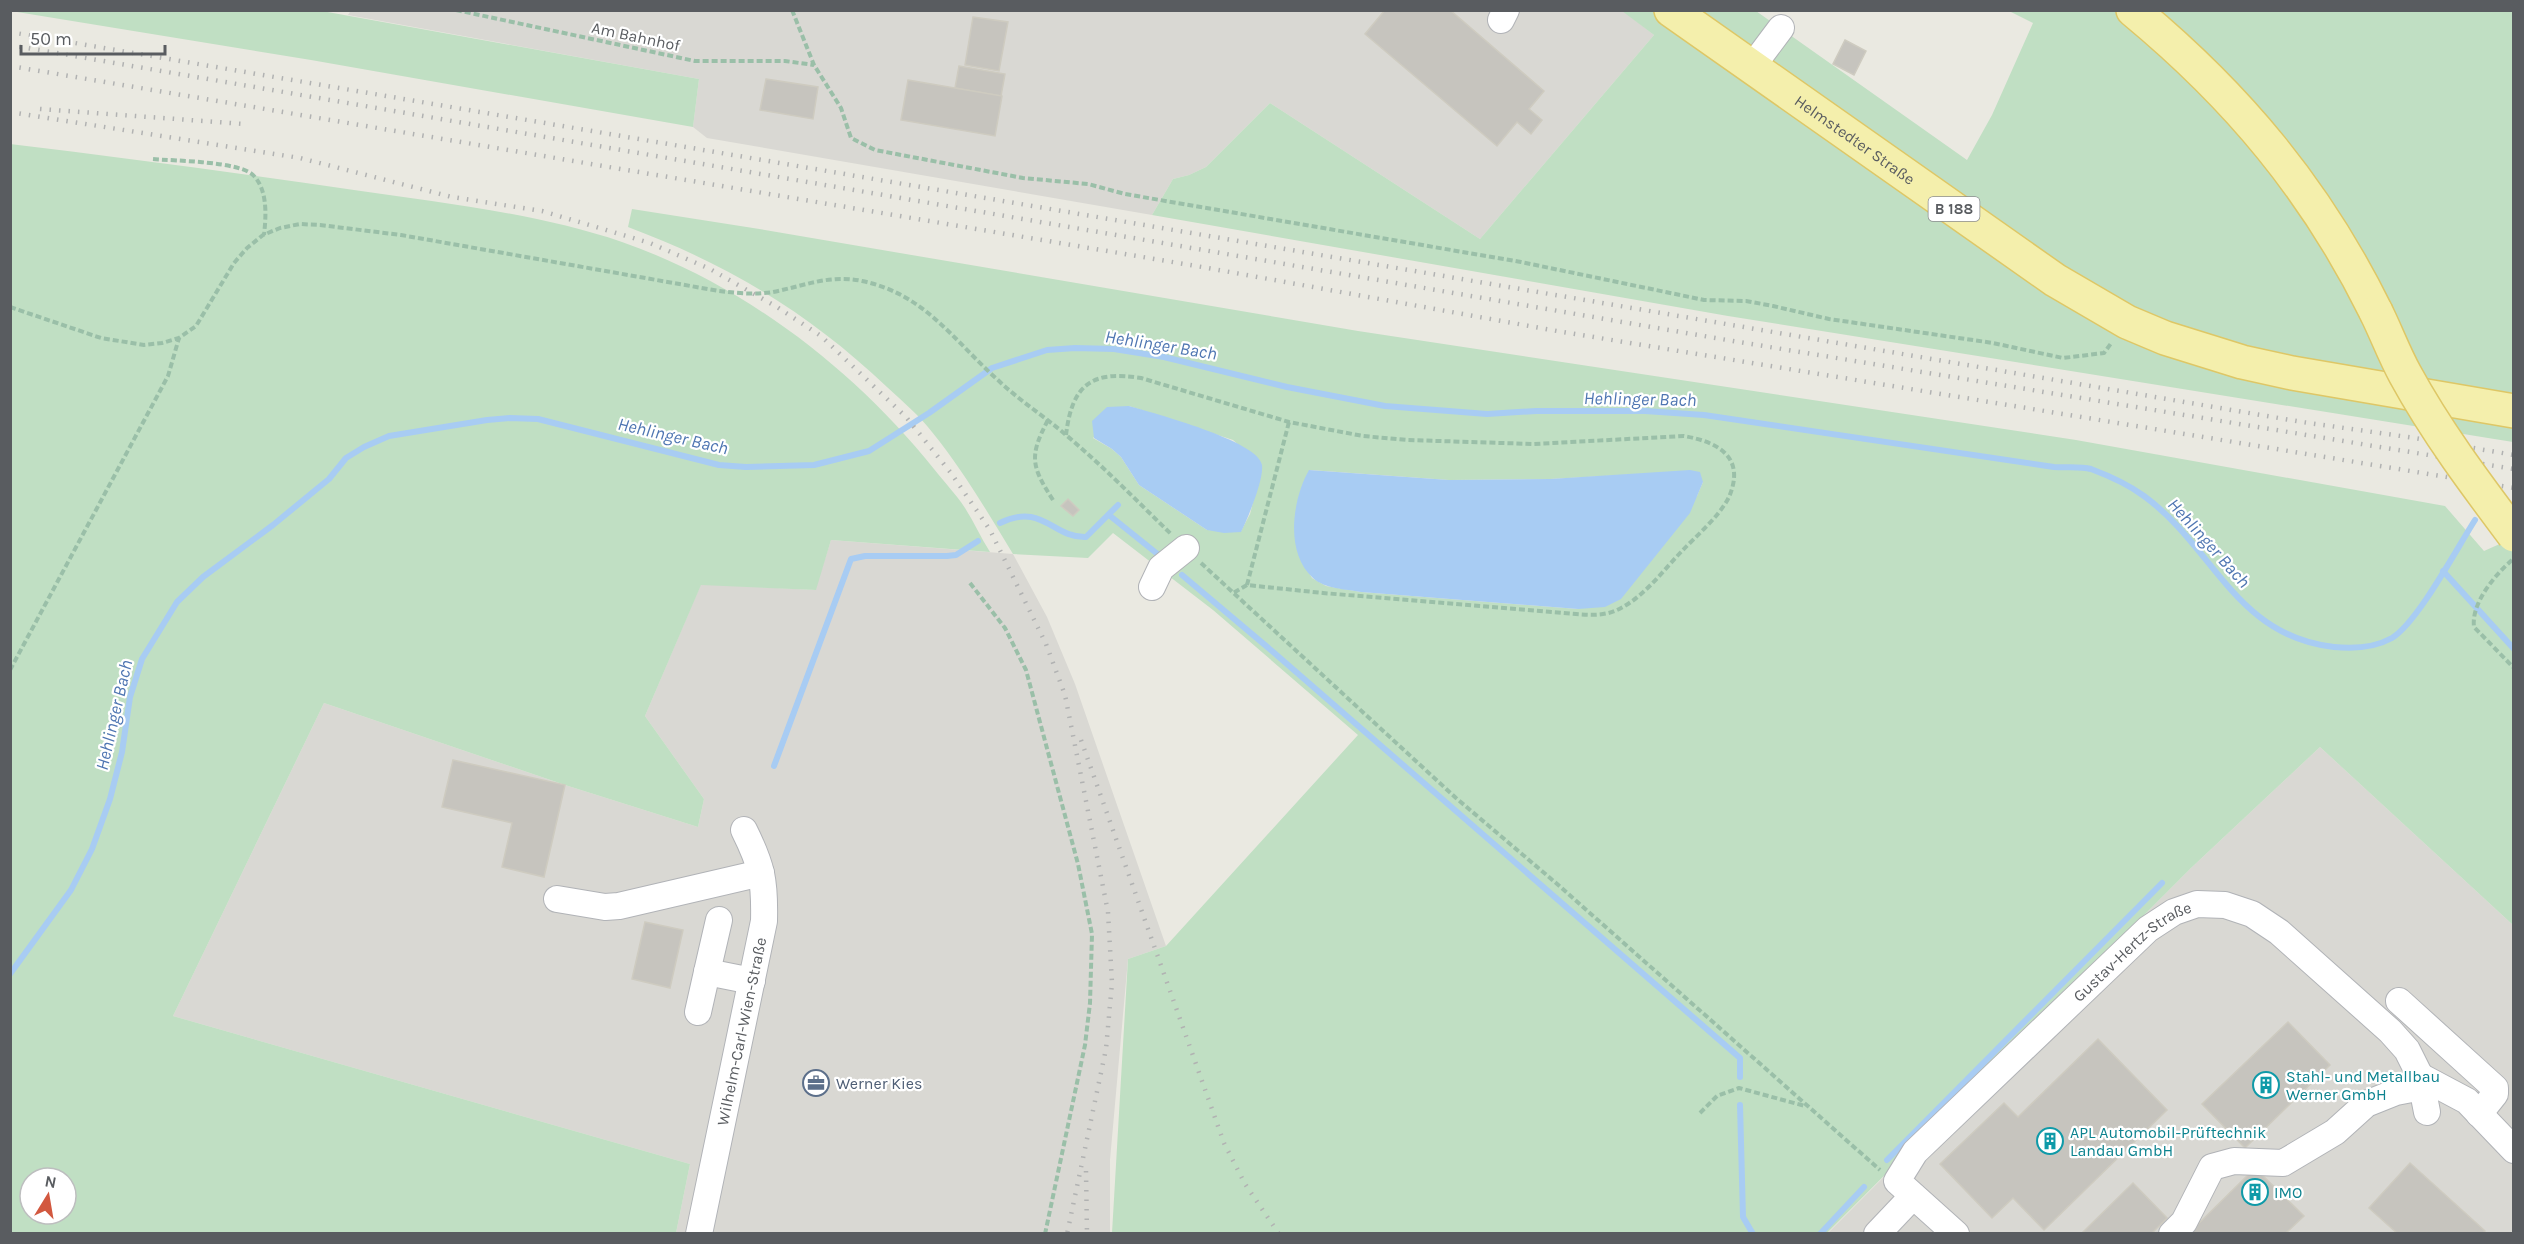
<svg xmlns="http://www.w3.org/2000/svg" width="2524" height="1244" font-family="Karla,sans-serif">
	<rect width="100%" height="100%" fill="#eae9e1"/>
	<g fill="#d9d8d3">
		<path d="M351,10H1622L1654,35L1480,239L1270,103L1206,167L1189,175L1173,179L1152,215L707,138L693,127L699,79L348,15Z"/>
		<path d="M831,540L1013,554L1047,617L1075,684L1166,946L1128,959L1110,1160V1233H676L690,1164L173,1016L324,703L565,785L698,827L704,799L645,716L701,584L815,590Z"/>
		<path d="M2320,747L2513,925V1233L1827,1234L2191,868Z"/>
	</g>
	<g fill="#c0dfc3" fill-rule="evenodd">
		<path d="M11,11H322L699,79L693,127L311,60Z"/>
		<path d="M1622,11H1756L1967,160L1992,115L2033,23L2009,11H2513V442L1728,316L1152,215L1173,179L1189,175L1206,167L1270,103L1480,239L1654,35Z"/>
		<path d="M10,144C125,158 239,173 354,190C443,203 536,213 622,242C743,284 854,369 934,469C944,482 956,494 965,508C974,522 981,538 990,552L831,540L816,590L701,585L645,716L704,799L698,827L565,785L324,703L173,1016L690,1164L676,1233H11ZM30,1178H66V1214H30Z"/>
		<path d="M632,209L753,228L1358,331L2076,440L2445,506L2484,551L2513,538V925L2320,747L2191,868L1827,1233H1112L1128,959L1166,946L1358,735L1213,610L1113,533L1088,558L1013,554C988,513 963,470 932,432C919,415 902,401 887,387C809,313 729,265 628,227ZM1129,406L1233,440L1262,466L1250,514L1241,531L1207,530L1139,485L1121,457L1112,449L1093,438ZM1310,470L1449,480L1550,479L1660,473L1703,482L1697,496L1578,609L1361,592L1326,586L1312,578L1298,553Z"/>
	</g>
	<g fill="#a8ccf3">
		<path d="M1129,406C1153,413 1259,441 1262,465C1264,479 1248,518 1241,532L1224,533L1207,530L1139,485L1121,457L1112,449L1094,438L1092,421L1107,407Z"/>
		<path d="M1309,470L1449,480L1550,479L1690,470L1700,472L1703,482L1690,513L1621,599L1605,607L1578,609L1361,592C1345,589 1325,589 1313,578C1284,552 1293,498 1309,470Z"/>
	</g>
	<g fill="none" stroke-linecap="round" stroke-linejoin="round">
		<g stroke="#a8ccf3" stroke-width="6">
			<path d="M1109,515L1160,556"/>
			<path d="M1000,523C1043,502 1052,538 1086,537L1118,505"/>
			<path d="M2443,571L2514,649"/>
			<path d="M1182,575L1272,651L1740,1058V1077"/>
			<path d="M774,766L851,559L865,556H947L956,555L978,541"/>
			<path d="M10,974L71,890L92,849L110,799L122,752L130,697L142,659L177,602L203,577L273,525L329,479L346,458L364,447L389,436L487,420L510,418L538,419L719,465L746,467L814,465L869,451L929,413L992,368L1047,350L1075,348L1114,349L1164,357L1287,387L1385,406L1487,414L1536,411H1645L1704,415L2054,467C2066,468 2080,466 2091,469C2107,475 2129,485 2144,496C2214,547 2235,636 2334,647C2354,649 2374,648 2392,638C2418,622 2457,548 2475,520"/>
			<path d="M1740,1105L1743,1217L1753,1234"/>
			<path d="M1887,1160L2162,883"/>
			<path d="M1820,1234L1864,1187"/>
		</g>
	</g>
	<g fill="#c6c4be" stroke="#cecbc0" stroke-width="1.5">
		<path d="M1385,10H1450L1544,91L1529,109L1542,120L1531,134L1517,122L1497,146L1365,34Z"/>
		<path d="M973,17L1008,22L999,71L965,65Z"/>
		<path d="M1845,40L1866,51L1854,75L1833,64Z"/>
		<path d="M959,66L1005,74L1001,96L955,88Z"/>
		<path d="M766,79L818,87L813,119L760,110Z"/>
		<path d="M908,80L1002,96L995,136L901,120Z"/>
		<path d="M1068,499L1079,510L1073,516L1061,506Z"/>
		<path d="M453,760L565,785L544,877L502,867L512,823L442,807Z"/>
		<path d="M645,922L683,930L670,988L632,979Z"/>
		<path d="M2288,1022L2330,1065L2245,1148L2202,1104Z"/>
		<path d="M2098,1039L2167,1110L2044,1230L2013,1198L1992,1218L1940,1164L2004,1103L2018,1117Z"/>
		<path d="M2410,1163L2485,1231L2482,1234H2398L2369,1208Z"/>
		<path d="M2255,1168L2304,1216L2285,1234H2188Z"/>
		<path d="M2133,1183L2167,1218L2151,1234H2081Z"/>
	</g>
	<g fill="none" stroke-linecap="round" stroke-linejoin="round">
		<defs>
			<g id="minor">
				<path d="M1501,20L1506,10"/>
				<path d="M1751,68L1781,28"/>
				<path d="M1152,587L1161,568L1186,548"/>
				<path d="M557,899L605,907L619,906L761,873"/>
				<path d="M719,920L707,972L752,981"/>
				<path d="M2399,1001L2495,1088V1094L2479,1114"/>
				<path d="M698,1012L707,972"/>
				<path d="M2420,1076L2467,1101L2514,1150"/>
				<path id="s1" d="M699,1234L764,921C765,881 762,866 744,830"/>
				<path d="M1877,1234L1913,1196"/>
				<path id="s2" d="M1956,1234L1897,1181L1915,1152L2148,929L2174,912L2197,904L2225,905L2252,914L2279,932L2390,1031L2407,1050L2420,1076L2427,1112"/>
				<path d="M2172,1234L2184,1222L2212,1167L2234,1161L2283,1163L2335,1132L2366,1104L2396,1092L2422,1087"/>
			</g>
			<g id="major">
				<path id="s3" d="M1671,10L2055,280L2127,322L2165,338L2242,362L2292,373L2514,411"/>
				<path d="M2133,10C2237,96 2316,190 2376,312"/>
			</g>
		</defs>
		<use href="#minor" stroke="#b1b3b7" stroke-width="28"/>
		<use href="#major" stroke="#dec766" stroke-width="36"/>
		<g stroke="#9abfa8" stroke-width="4" stroke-dasharray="6 3" stroke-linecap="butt">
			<path d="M413,10H429"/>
			<path d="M456,10L695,61H785L814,65"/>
			<path d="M792,10L814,65L841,108L851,138L875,150L1023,178L1088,184L1125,194L1521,262L1704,300L1746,301L1773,306L1829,319L1993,343L2063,358L2104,353L2112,342"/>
			<path d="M153,159C174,161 241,161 254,176C268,191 266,217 264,235"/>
			<path d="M10,307L101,338L144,345L162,343L179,338L196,326L234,263L247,248L263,235L280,228L300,224L320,225L401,235L719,291C736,293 755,295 773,292C804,286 830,274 862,281C925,294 954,341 999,381C1020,401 1044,416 1066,435C1103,466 1137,501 1172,535"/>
			<path d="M1048,420C1029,456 1031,466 1053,500"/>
			<path d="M1066,435C1072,385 1091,370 1141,378L1289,422L1363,436L1407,440L1534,444L1684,436C1718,442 1746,457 1729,497C1719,517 1696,536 1681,552C1661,573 1643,598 1617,610C1604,616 1590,615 1576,614L1323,593L1247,585L1233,593"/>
			<path d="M2512,560C2495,575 2471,603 2474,627L2514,668"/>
			<path d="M1201,563L1456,798L1556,883L1880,1170"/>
			<path d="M970,583L1005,628L1026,670L1078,864L1092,934L1090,1003L1085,1045L1045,1234"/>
			<path d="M1247,585L1289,422"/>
			<path d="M10,670L168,376L179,338"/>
			<path d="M1700,1113L1717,1096L1739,1088L1805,1106"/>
		</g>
		<use href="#minor" stroke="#fff" stroke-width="26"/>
		<use href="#major" stroke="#f4efac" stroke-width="33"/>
		<g stroke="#b1b2b2" stroke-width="4.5" stroke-dasharray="1.5 8" stroke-linecap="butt">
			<path d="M10,32L2302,422L2415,438L2514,455"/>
			<path d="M10,45L1733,341L2514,469"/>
			<path d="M10,66L1202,267L1557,331L2514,488"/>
			<path d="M40,109L244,124"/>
			<path d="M10,112L300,158L452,197L542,211L650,243L710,269L777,307L821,336L906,417L951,473L990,530L1046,644L1065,695L1108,912L1112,983L1106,1049L1067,1234"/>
			<path d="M1081,740L1224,1143L1245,1184L1279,1234"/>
			<path d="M1086,1171L1087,1234"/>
		</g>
		<defs>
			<path id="major-bridge" d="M2376,312C2386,332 2394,354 2405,374C2436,431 2475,483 2514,535"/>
		</defs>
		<use href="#major-bridge" stroke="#dec766" stroke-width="36" stroke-linecap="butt"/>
		<use href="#major-bridge" stroke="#f4efac" stroke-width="33"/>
	</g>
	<defs>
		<symbol id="office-ring" viewBox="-11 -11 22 22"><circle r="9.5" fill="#fff" stroke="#5c6f8a" stroke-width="1.5"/><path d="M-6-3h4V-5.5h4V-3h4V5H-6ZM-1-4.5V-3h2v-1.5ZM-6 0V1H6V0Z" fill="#5c6f8a"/></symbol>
		<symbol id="building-ring" viewBox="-11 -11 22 22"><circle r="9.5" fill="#fff" stroke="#0f9aa8" stroke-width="1.5"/><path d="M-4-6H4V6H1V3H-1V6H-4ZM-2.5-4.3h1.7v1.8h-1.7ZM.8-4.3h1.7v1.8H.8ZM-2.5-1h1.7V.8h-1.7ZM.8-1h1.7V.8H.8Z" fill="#0f9aa8"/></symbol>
	</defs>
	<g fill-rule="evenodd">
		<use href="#office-ring" x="801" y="1068" width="30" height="30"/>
		<use href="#building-ring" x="2251" y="1070" width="30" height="30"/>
		<use href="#building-ring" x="2035" y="1126" width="30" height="30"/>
		<use href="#building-ring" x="2240" y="1177" width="30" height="30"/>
	</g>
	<g text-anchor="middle" stroke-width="4.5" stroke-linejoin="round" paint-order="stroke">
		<rect fill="#fff" stroke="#8b8d90" stroke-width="1.5" x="1928.5" y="197" width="51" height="24" rx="4.5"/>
		<g font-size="15" font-weight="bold" fill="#595c60">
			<text x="1954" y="214">B 188</text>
		</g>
		<g font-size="16" fill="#595c60" stroke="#fff">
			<text transform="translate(636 36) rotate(12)" y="6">Am Bahnhof</text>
			<text dy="6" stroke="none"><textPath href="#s3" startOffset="225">Helmstedter Straße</textPath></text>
			<text dy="6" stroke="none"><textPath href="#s2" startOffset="410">Gustav-Hertz-Straße</textPath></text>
			<text dy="6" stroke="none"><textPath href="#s1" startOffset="207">Wilhelm-Carl-Wien-Straße</textPath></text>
		</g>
		<g font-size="16" fill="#0d838f" stroke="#fff" text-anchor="start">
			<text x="2286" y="1082">Stahl- und Metallbau<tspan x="2286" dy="18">Werner GmbH</tspan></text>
			<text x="2070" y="1138">APL Automobil-Prüftechnik<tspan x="2070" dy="18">Landau GmbH</tspan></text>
			<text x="2274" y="1198">IMO</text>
		</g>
		<g font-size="16" fill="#4e5e75" stroke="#fff" text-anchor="start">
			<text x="836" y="1089">Werner Kies</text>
		</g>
		<g font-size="18" font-style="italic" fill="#4f76b2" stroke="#fff">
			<text transform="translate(1161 345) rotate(9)" y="6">Hehlinger Bach</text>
			<text transform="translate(1640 399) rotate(1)" y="6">Hehlinger Bach</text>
			<text transform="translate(673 436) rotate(13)" y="6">Hehlinger Bach</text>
			<text transform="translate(2209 543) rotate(48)" y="6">Hehlinger Bach</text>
			<text transform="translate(114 715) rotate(-77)" y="6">Hehlinger Bach</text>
		</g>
	</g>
	<rect width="2524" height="1244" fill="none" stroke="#595c60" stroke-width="24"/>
	<g transform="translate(48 1196) rotate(11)"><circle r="28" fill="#ffffff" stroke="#bdbebf" stroke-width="1.5"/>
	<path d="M0-4.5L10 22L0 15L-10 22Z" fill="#d2583f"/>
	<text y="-9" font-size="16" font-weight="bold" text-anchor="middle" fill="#595c60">N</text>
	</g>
	<path d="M21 45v9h144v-9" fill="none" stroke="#595c60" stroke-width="3"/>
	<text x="30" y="45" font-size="18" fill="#595c60" stroke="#ffffff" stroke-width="4.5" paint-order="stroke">50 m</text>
</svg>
